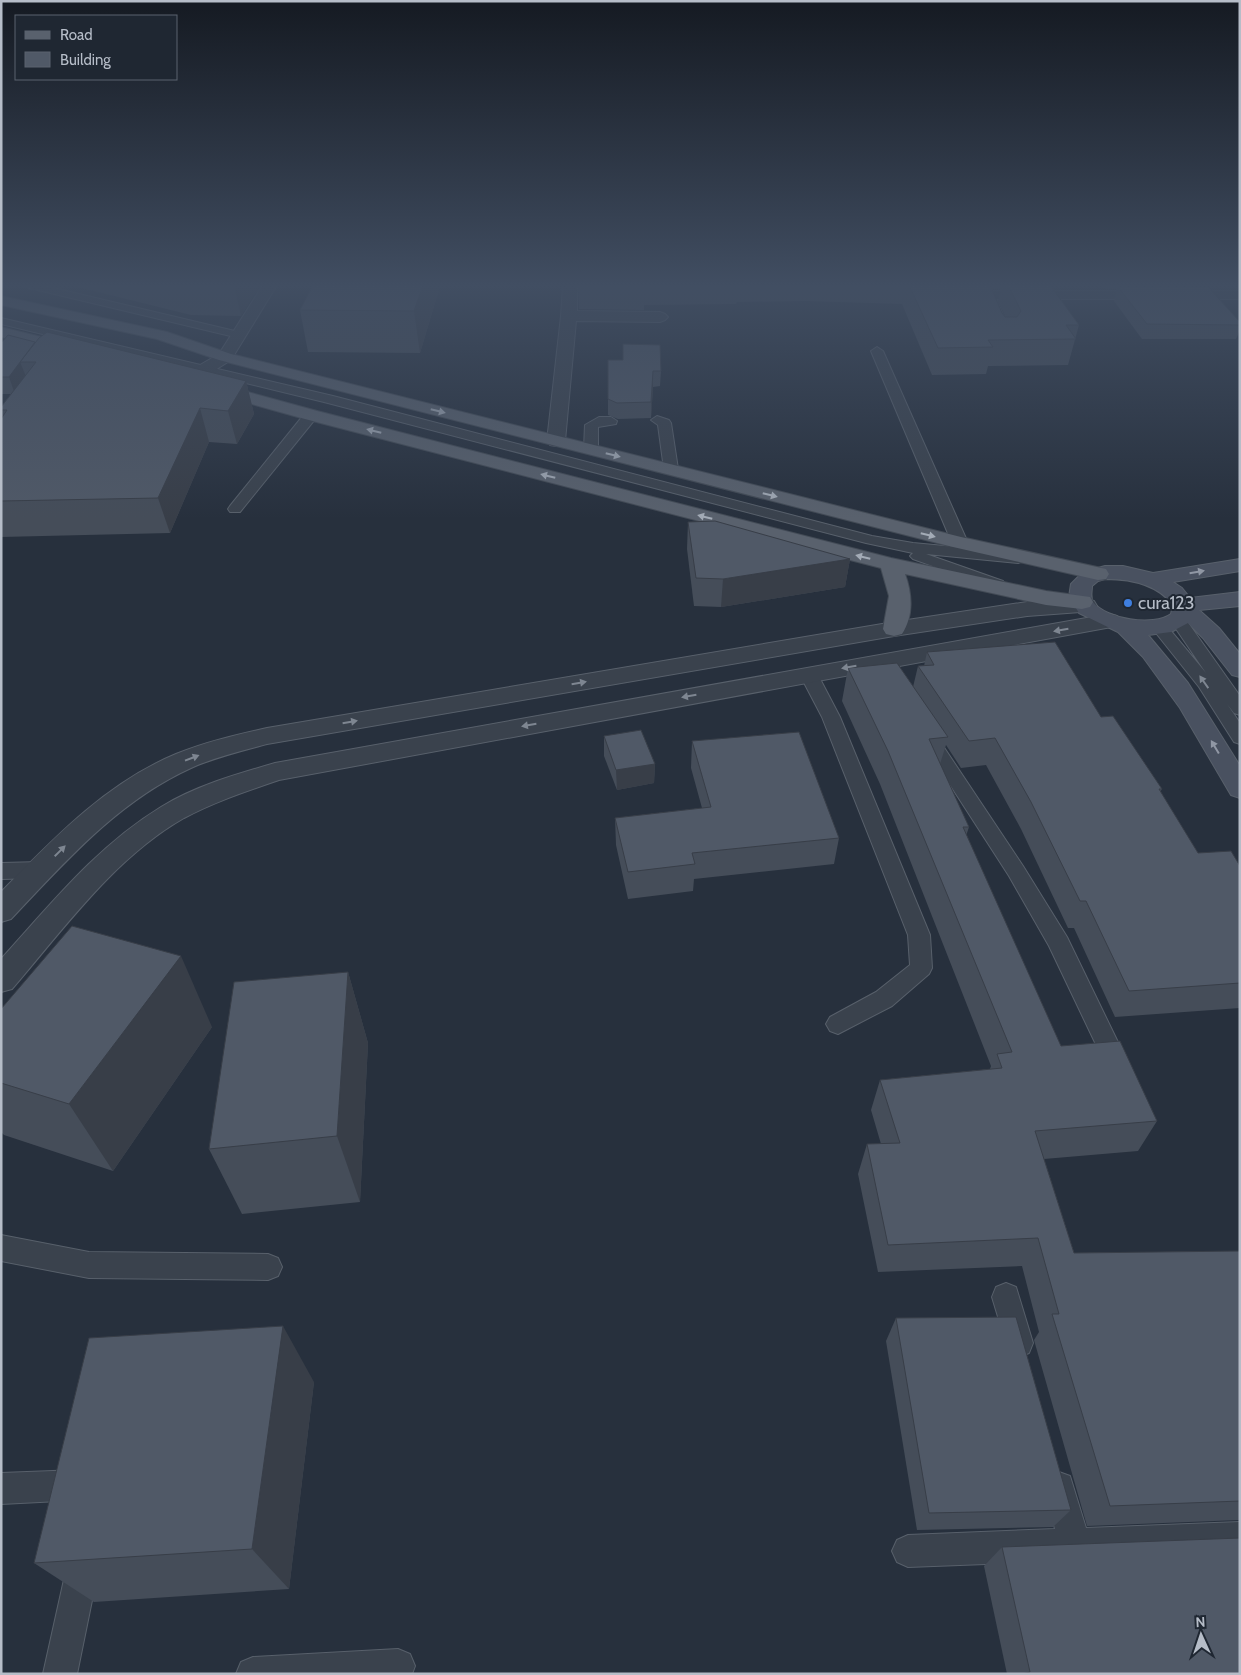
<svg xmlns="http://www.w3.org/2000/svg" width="1241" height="1675" font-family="Cabin,sans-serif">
	<rect width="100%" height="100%" fill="#27303d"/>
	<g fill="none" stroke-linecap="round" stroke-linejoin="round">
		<defs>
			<g id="service">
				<path d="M24,285H41L239,332L245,335L239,338L25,287Z"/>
				<path d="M1,318L333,396L872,536L913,543L1018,553L1023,555L1026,558L1023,561L1018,563L926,554L1003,581L1005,584L1003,587L997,589L913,559L910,556L913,553L866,543L324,402L1,324Z"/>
				<path d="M877,347L883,351L968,543L965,546H955L952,543L871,351Z"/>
				<path d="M311,411L317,415L316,418L240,512H230L228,509L230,506L306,412Z"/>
				<path d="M657,416L669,420L671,423L678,469L676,472H666L664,469L658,425L651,420Z"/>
				<path d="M599,417H611L617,421L616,424L598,427V449L596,452H586L584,449L585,425Z"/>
				<path d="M1178,615L1184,617L1240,696V715L1234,713L1227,704L1240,723V744L1234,742L1199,687L1152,628L1154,625H1166L1206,673L1170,620L1172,617Z"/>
				<path d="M809,670L815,671L818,675L840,717L930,935L932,968L929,974L892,1006L838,1034L830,1031L826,1024L830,1017L876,992L910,965L908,935L822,717L800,675L803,671Z"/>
				<path d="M927,729L933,731L1023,866L1067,937L1130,1067L1126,1074L1118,1077L1110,1074L1049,946L1009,876L918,735L921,731Z"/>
				<path d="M41,862L48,865L51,870L48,875L41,878L1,879V863Z"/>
				<path d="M1,1235L89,1252L268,1254L278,1258L282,1267L278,1276L268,1280L89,1278L1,1261Z"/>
				<path d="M1006,1283L1016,1287L1033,1343L1029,1353L1019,1357L1009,1353L992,1297L996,1287Z"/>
				<path d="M79,1470L90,1474L94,1485L90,1496L79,1500L1,1504V1473Z"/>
				<path d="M1059,1472L1070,1476L1086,1528L1240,1522V1554L908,1567L897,1562L892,1551L897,1540L908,1535L1055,1529L1044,1487L1048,1476Z"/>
				<path d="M83,1550L94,1555L99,1566L77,1674H43L67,1566L72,1555Z"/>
				<path d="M398,1649L410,1654L415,1666L412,1674H236L241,1662L253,1657Z"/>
			</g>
			<g id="minor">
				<path d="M263,285H277L231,360L193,384H181L179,380L181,376L219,354Z"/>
				<path d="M563,285H577V311L660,312L665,314L668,317L665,320L660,322L576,321L565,441L562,445L556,446L550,445L547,441L561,316Z"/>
				<path d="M986,291H1240V299H996L1006,322L1003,325H993L990,322L979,295L981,292Z"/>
			</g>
			<g id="tertiary">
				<path d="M1086,599L1094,601L1097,606L1094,611L1027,616L894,636L267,744C241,751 215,757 191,768C118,801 65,862 11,919L1,922V892C53,839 106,783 176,754C205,742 236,735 267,728L894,622L1027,602Z"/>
				<path d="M1109,614L1117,616L1120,621L1117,626L279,780C247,791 214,802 184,818C114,858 64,929 12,989L1,992V959C51,904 97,846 161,807C195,786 237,774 275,763Z"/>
			</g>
			<path id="secondary" d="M1240,559V571L1173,582L1182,588L1190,598L1240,592V606L1199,610L1219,628L1240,654V677L1232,675L1203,638L1188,623L1171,632L1148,635L1188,683L1240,766V798L1231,795L1180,708L1143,657L1118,632L1079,613L1069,597L1071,584L1083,572L1105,566H1123L1153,573ZM1105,579C1131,579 1157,584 1173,605L1171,614C1153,627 1106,619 1093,602C1090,597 1092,592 1092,586L1098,581Z"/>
			<g id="primary">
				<path d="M1,296L167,332L231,354L961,537L1106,569L1109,574L1106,579L1098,580L953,547L219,360L157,339L1,305Z"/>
				<path d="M1,327L78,346L80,349L78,352L72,354L1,337Z"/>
				<path d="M215,383L317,411L891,558L1046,591L1090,597L1093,602L1090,607L1082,609L1046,605L905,574C912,593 914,616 902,634L894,636L886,634L883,629L889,596L881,568L305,419L209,392L206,388L209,384Z"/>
			</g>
		</defs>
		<use href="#service" stroke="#58606b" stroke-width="2"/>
		<use href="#minor" stroke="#58606b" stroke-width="2"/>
		<use href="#tertiary" stroke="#58606b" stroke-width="2"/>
		<use href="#secondary" stroke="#58606b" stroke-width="2"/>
		<use href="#primary" stroke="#434b56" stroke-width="2"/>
		<use href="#service" fill="#3a424d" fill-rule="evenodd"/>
		<use href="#minor" fill="#3a424d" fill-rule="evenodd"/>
		<use href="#tertiary" fill="#3a424d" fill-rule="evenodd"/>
		<use href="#secondary" fill="#495160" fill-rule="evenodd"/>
		<use href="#primary" fill="#59616d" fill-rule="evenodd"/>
	</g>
	<g fill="#454d59" fill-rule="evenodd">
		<path d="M70,285H260L241,316L191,315Z"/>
		<path d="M313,285H440V286L420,353L308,352L300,310Z"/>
		<path d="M578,285H1050L1079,325L1068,365L988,366L986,374L932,375L902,304L805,301L737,302L736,304L644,305V310L579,309ZM992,289H1001L998,301L1005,316L1002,313Z"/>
		<path d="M1102,285H1195L1194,287L1240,322V330L1236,339H1142L1114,301L1117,289H1105Z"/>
		<path d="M35,342L246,381L254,414L237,444L209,442L170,533L1,537V419L2,417L1,415V407L11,394H1V343Z"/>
		<path d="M608,360L661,371L660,386L653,387L651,418L618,419L608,415Z"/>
		<path d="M688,522L850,559L845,587L721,607L694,606L687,549Z"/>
		<path d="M927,652L1101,717L1162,789L1160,792L1198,853L1240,866V1008L1115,1017L1074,928H1068L1021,829L986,765L961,768L946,745L940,764L969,827L966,836L1061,1046L1157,1121L1138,1151L1044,1159L1074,1253L1240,1251V1520L1087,1526L1034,1340L1039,1332L1022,1266L878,1272L858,1174L867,1144H881L871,1110L880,1080L990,1069L991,1066L880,784L842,701L848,668L913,687L918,666H924Z"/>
		<path d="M604,736L655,764L654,783L617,790L604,756Z"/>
		<path d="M692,741L839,838L834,864L694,879L693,891L628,899L616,845L615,818L702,808L691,768Z"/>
		<path d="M348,972L368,1043L360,1202L242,1214L209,1149Z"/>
		<path d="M1,1009L212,1027L113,1171L4,1135L1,1132Z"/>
		<path d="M896,1318L1071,1510L1053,1527L917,1530L886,1341Z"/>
		<path d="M314,1382L289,1589L94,1602L34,1563Z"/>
		<path d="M1002,1547L1240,1674H1007L984,1566Z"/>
	</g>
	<g fill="#383e48">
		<path d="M234,285H260L241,316Z"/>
		<path d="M423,285H440V286L420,353L414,311Z"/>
		<path d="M20,362L27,379L15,394L9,377Z"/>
		<path d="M653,371V387L651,418V402Z"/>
		<path d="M246,381L254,414L237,444L228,411Z"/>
		<path d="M200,408L209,442L170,533L158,498Z"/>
		<path d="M850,559L845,587L721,607L723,579Z"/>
		<path d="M655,764L654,783L617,790L616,770Z"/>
		<path d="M181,956L212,1027L113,1171L69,1104Z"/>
		<path d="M348,972L368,1043L360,1202L337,1136Z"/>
		<path d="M283,1326L314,1382L289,1589L252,1549Z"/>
	</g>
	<g fill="#505967" stroke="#383e48">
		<path d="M313,285H423L414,311L300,310Z"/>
		<path d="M909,285H990L1002,313L1005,317H1017L1021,311L1008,285H1050L1079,325H1066L1076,339L988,340L993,347L938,348Z"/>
		<path d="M1118,287H1208L1240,322V325L1147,324Z"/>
		<path d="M47,332L246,381L228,411L200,408L158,498L1,501V419L7,410H1V407L36,362H20L39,338Z"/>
		<path d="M8,335L35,342L9,377H1V343Z"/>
		<path d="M623,344L660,345L661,371H653L651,402L617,403L608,399V360H623Z"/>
		<path d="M715,521L850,559L723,579L696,578L688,522Z"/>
		<path d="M1055,642L1101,717L1113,716L1162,789H1159L1198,853L1231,851L1240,866V983L1129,991L1086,901H1080L1031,802L995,738L969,741L918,666L934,665L927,652Z"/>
		<path d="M897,663L948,737L929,739L969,827H963L1061,1046L1120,1041L1157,1121L1035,1131L1074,1253L1240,1251V1501L1110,1506L1052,1314H1059L1038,1238L888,1245L867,1144L900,1143L880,1080L1002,1068L997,1054L1012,1052L888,751L848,668Z"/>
		<path d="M641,730L655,764L616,770L604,736Z"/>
		<path d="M799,732L839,838L692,853L695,864L628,872L615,818L711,807L692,741Z"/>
		<path d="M72,926L181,956L69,1104L1,1083V1009Z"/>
		<path d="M348,972L337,1136L209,1149L234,982Z"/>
		<path d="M1016,1317L1071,1510L929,1513L896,1318Z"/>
		<path d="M283,1326L252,1549L34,1563L89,1338Z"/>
		<path d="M1240,1538V1674H1022L1030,1672L1002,1547Z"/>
	</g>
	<defs><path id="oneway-solid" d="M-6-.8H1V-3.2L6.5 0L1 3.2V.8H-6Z" transform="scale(1.25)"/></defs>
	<g fill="#a3abb6">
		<use href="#oneway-solid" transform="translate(438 411) rotate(14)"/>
		<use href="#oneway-solid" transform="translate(374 431) rotate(-166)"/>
		<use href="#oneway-solid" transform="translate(613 455) rotate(14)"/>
		<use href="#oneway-solid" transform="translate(548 476) rotate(-166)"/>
		<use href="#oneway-solid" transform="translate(770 495) rotate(14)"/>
		<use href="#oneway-solid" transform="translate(705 517) rotate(-166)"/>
		<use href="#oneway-solid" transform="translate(928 535) rotate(14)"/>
		<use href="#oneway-solid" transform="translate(863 557) rotate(-166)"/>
	</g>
	<g fill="#9097a4">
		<use href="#oneway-solid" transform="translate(1197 572) rotate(-10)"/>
		<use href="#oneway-solid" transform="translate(1215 747) rotate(-121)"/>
	</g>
	<g fill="#7e8691">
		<use href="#oneway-solid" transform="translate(1061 630) rotate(170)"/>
		<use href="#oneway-solid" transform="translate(849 667) rotate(170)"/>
		<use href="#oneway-solid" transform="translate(1204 682) rotate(-125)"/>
		<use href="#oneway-solid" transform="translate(579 683) rotate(-10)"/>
		<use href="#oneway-solid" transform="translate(689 696) rotate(170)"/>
		<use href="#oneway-solid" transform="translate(350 722) rotate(-10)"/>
		<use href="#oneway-solid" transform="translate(529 725) rotate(170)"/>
		<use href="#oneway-solid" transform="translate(192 758) rotate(-21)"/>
		<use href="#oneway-solid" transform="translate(60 851) rotate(-45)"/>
	</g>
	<linearGradient id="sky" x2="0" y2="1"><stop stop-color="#151a22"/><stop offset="0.55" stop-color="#414e62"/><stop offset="1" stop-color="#414e62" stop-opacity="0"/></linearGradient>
	<rect width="1241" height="519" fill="url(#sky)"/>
	<circle fill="#3f7fe0" stroke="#1f2732" stroke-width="2" cx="1128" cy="603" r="5"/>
	<g text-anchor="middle" stroke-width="4" stroke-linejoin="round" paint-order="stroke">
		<g font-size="18" fill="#b6bdc8" stroke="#1f2732" text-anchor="start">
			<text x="1138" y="609">cura123</text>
		</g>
	</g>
	<rect width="1241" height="1675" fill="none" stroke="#b6bdc8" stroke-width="5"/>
	<rect x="15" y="15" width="162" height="65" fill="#1f2732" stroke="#5b636e"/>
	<rect x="25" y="31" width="25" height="8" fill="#59616d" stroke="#5b636e"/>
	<text x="60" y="40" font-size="15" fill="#b6bdc8">Road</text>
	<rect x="25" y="52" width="25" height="15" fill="#505967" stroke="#5b636e"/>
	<text x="60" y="65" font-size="15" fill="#b6bdc8">Building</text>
	<g transform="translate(1201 1635) rotate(357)" stroke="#1f2732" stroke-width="4" paint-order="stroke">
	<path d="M0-4L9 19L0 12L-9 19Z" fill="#b6bdc8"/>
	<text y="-8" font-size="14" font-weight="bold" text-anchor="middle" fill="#b6bdc8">N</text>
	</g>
</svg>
